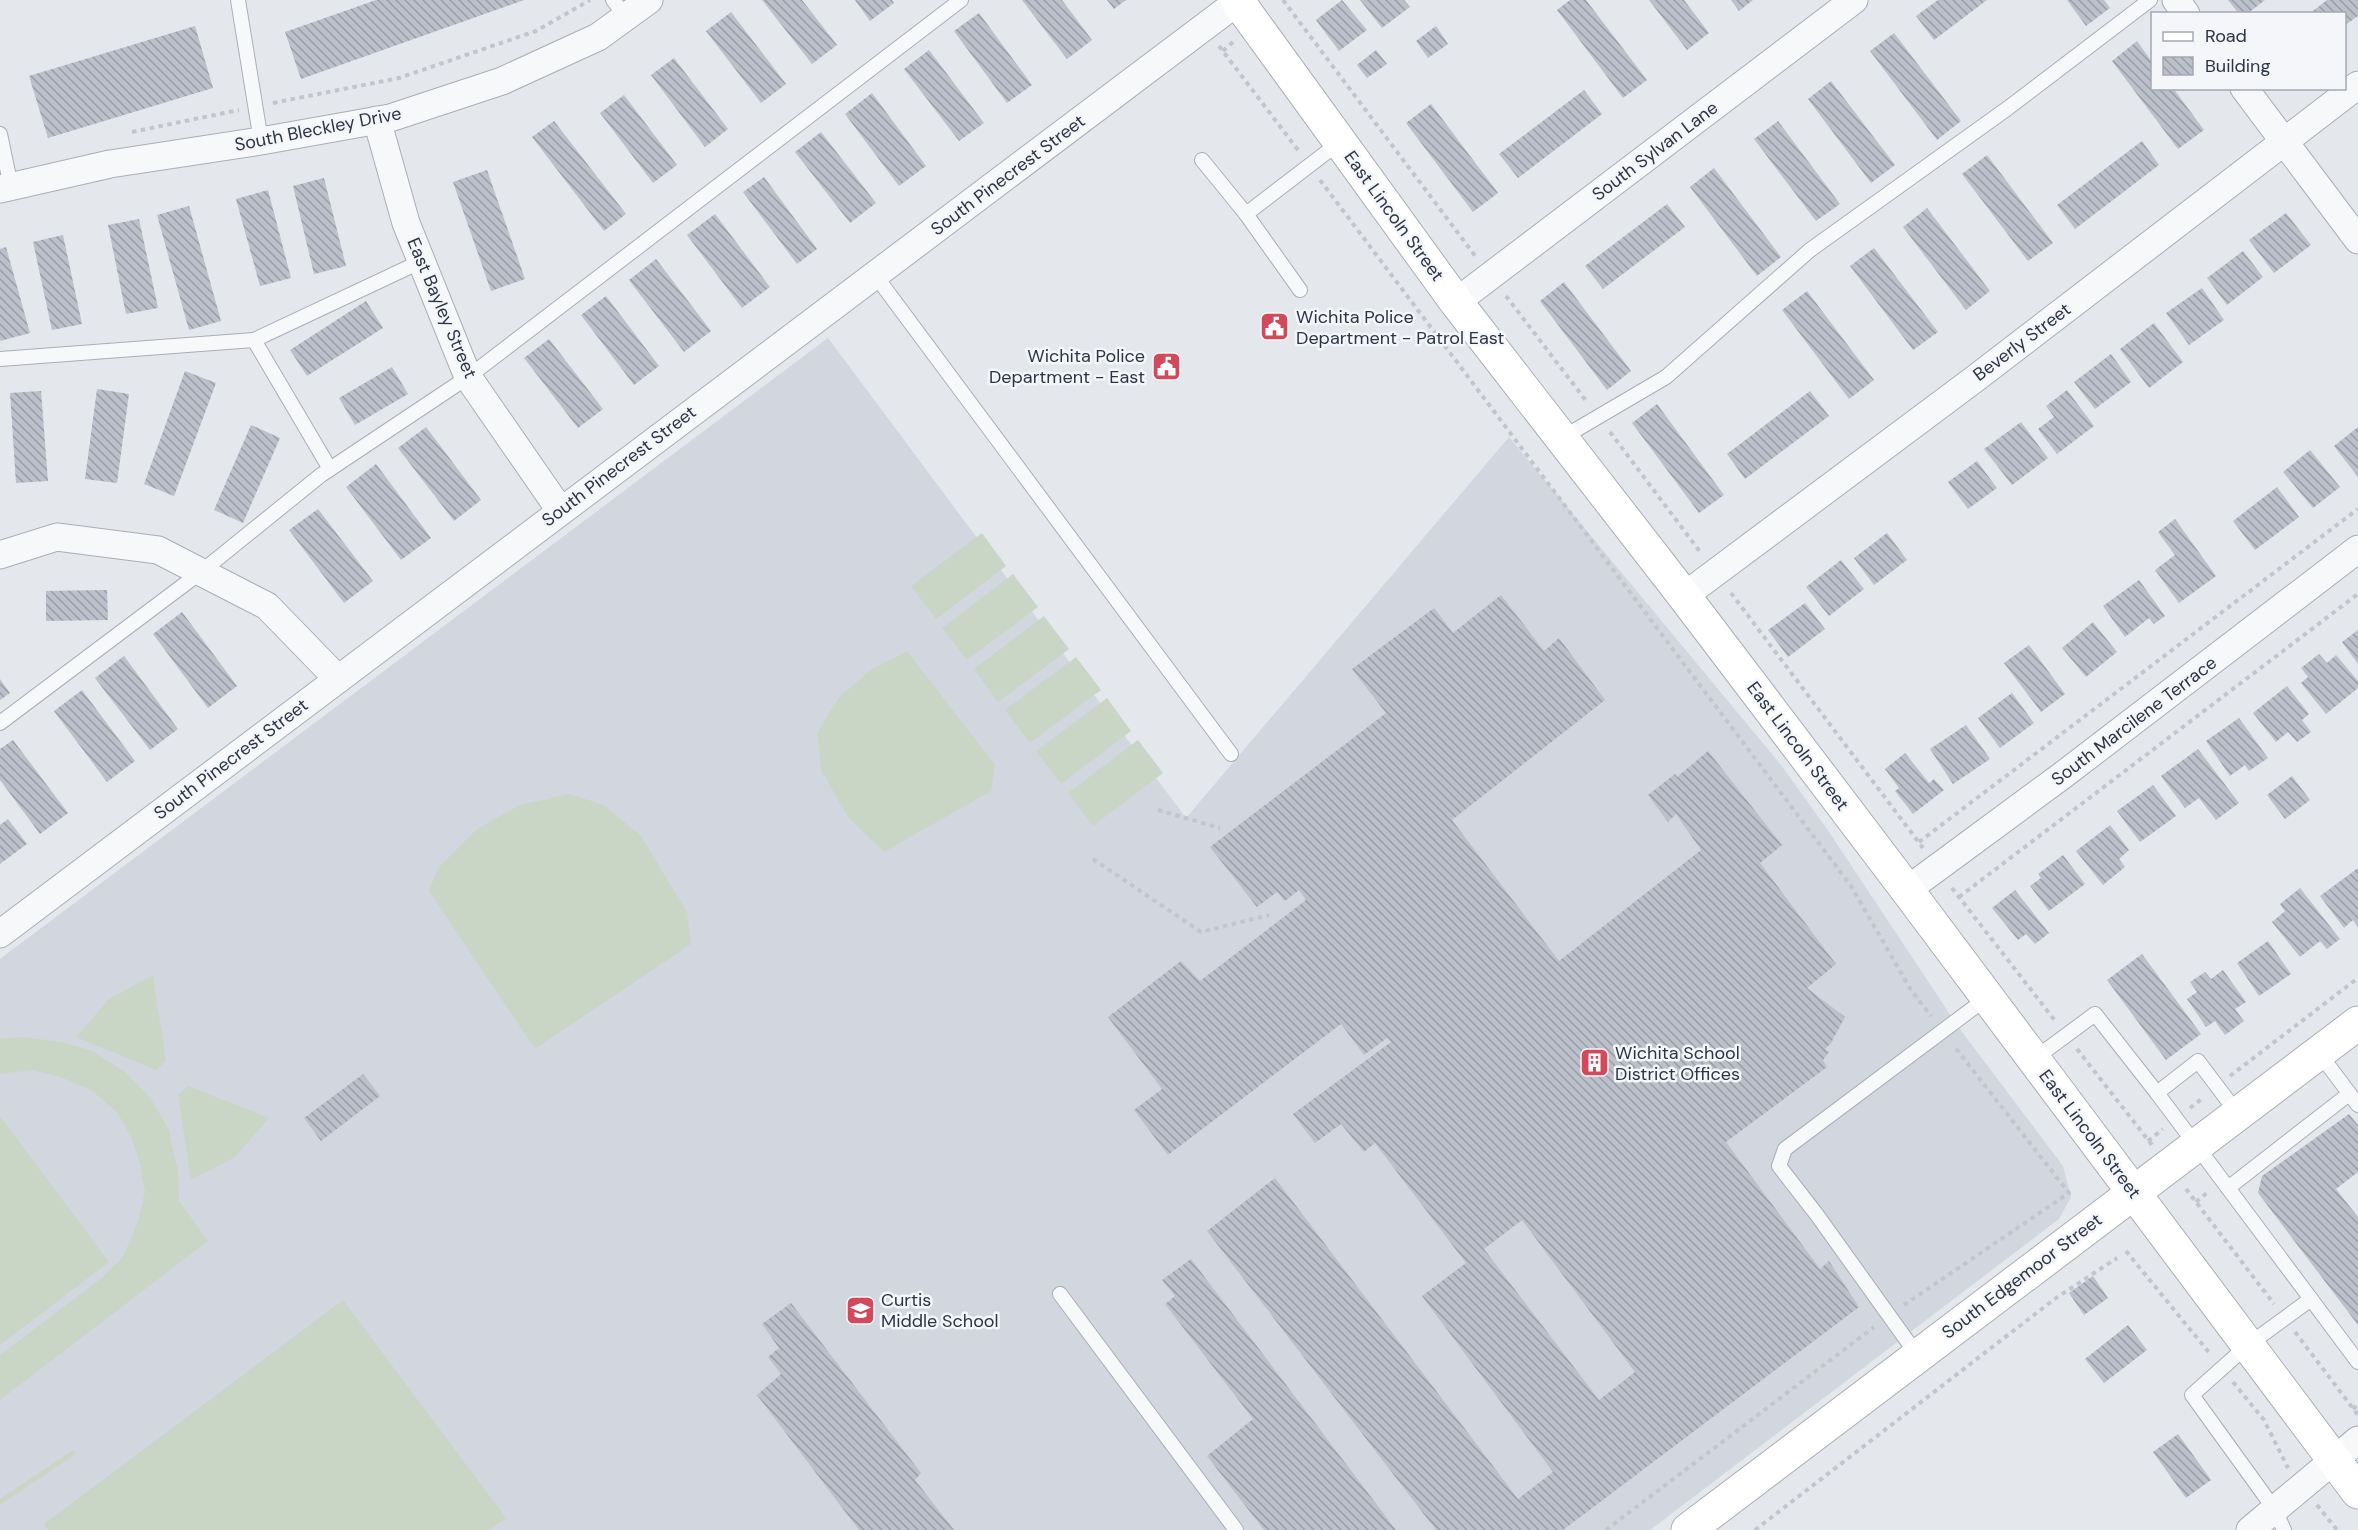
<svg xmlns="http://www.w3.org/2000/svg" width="2358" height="1530" font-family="'DM Sans',sans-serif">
	<defs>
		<pattern id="building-back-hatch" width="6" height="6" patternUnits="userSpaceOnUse" patternTransform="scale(1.5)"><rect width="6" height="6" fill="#bbc0ca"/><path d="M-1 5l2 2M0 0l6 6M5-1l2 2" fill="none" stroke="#989da6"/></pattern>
	</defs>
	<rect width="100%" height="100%" fill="#e4e7ec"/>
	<path fill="#d2d6de" d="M828,338L1186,818L1509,437L1781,765L1827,829L1959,1028L2063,1166L2071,1197L2059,1219L1650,1530H0V959Z"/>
	<g fill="#c9d6c5">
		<path d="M982,533L1006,566L936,619L911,586Z"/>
		<path d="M1013,574L1038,607L967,660L942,628Z"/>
		<path d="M1044,616L1069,649L998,702L974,669Z"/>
		<path d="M907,651L995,765L991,791L884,852L848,817L821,770L817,733L839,697L871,670Z"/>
		<path d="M1076,657L1101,690L1030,743L1005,710Z"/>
		<path d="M1107,698L1131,731L1061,784L1036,751Z"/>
		<path d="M1138,740L1163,773L1093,826L1068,793Z"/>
		<path d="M569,794L604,805L641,836L687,912L691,944L535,1049L429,891L438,868L476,830L519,805Z"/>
		<path d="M153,975L166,1061L156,1070L76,1037L109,999Z"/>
		<path d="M22,1037L62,1042L92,1051L124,1071L149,1096L168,1128L178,1171L179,1201L208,1241L0,1400V1355L103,1277L123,1257L139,1219L145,1191L140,1163L131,1137L117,1112L91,1090L63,1078L33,1070L0,1074V1039Z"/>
		<path d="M188,1086L269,1118L235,1157L191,1180L178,1095Z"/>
		<path d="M0,1116L109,1262L0,1345Z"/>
		<path d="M343,1300L506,1518L489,1530H48L44,1524Z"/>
		<path d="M73,1450L76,1454L0,1505V1499Z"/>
	</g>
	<g fill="url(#building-back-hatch)" fill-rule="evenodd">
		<path d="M376,0H524L301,79L285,32Z"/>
		<path d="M762,0H802L837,45L812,64Z"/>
		<path d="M855,0H892L894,3L870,21Z"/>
		<path d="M1022,0H1062L1092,40L1067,59Z"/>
		<path d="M1107,0H1126L1114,9Z"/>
		<path d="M1342,0L1367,30L1339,51L1316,20Z"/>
		<path d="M1360,0H1404L1410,7L1382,28Z"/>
		<path d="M1570,0H1586L1647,80L1623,98L1557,10Z"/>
		<path d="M1649,0H1684L1709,33L1687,50Z"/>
		<path d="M1731,0H1753L1739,11Z"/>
		<path d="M1938,0H1987L1934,40L1916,16Z"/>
		<path d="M2067,0H2104L2110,8L2086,26Z"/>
		<path d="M2228,0H2265L2247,14H2239Z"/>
		<path d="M2327,0H2358V16L2344,26V14H2309Z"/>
		<path d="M731,12L786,84L761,103L706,31Z"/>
		<path d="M979,13L1032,85L1007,103L954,31Z"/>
		<path d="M195,26L213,88L48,138L29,76Z"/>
		<path d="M1436,26L1448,44L1428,58L1416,41Z"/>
		<path d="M1894,33L1961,121L1937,140L1870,51Z"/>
		<path d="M2137,41L2152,62V88H2173L2204,130L2178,149L2112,61Z"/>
		<path d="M929,50L984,123L959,141L904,69Z"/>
		<path d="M1376,50L1387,64L1367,78L1357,65Z"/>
		<path d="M674,58L728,129L705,147L651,75Z"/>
		<path d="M1831,81L1895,165L1871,183L1808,99Z"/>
		<path d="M1584,90L1602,114L1518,178L1499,154Z"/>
		<path d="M872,93L926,166L899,186L845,114Z"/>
		<path d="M624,95L677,165L653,183L600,113Z"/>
		<path d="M1431,104L1498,193L1473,212L1406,123Z"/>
		<path d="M554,121L626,214L604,231L532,137Z"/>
		<path d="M1778,121L1840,204L1816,221L1754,139Z"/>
		<path d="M821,132L876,203L850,223L795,152Z"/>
		<path d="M2142,141L2159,165L2075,229L2057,205Z"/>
		<path d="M1987,155L2053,243L2028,261L1962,174Z"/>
		<path d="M1714,168L1781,257L1757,276L1690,187Z"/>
		<path d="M487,170L525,279L491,291L453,182Z"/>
		<path d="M764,177L817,249L797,264L743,192Z"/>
		<path d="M324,178L346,266L314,274L293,186Z"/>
		<path d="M268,190L291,278L260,286L236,199Z"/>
		<path d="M1667,204L1685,227L1603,289L1585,266Z"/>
		<path d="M189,206L221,321L189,330L157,215Z"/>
		<path d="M1927,208L1990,291L1966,310L1903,227Z"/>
		<path d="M2286,213L2311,245L2274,273L2249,240Z"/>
		<path d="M715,214L770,287L742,308L687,235Z"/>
		<path d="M139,219L158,308L126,314L108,225Z"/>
		<path d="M63,235L82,324L52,330L33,242Z"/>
		<path d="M6,247L30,333L0,341V249Z"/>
		<path d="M1874,248L1938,332L1913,350L1850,266Z"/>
		<path d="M2243,251L2263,277L2227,305L2207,278Z"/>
		<path d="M656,259L711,331L684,352L629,280Z"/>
		<path d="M1564,282L1631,371L1607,390L1540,301Z"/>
		<path d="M2202,288L2224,320L2189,345L2166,313Z"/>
		<path d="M1807,291L1874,380L1849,399L1782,310Z"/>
		<path d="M606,296L659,366L634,385L581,315Z"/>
		<path d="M366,301L383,328L307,376L290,350Z"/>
		<path d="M2154,323L2183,362L2149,388L2120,349Z"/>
		<path d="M549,339L603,409L578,428L524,358Z"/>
		<path d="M2111,354L2131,382L2095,409L2074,382Z"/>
		<path d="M392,367L408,394L355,425L339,398Z"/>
		<path d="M185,371L216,383L174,496L144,484Z"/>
		<path d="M97,389L129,394L117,483L85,479Z"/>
		<path d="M2067,390L2094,426L2057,454L2038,429L2054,417L2046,406Z"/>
		<path d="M41,391L48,481L16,483L10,393Z"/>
		<path d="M1810,391L1829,416L1745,479L1727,454Z"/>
		<path d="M1657,404L1724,495L1699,513L1632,423Z"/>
		<path d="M2021,422L2048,458L2012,485L1984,449Z"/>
		<path d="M251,425L280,438L243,523L214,510Z"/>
		<path d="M426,427L481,500L454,521L398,448Z"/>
		<path d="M2358,427V477L2334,446Z"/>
		<path d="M2310,450L2340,487L2313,508L2283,472Z"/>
		<path d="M1977,461L1997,488L1968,509L1948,482Z"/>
		<path d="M376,464L431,538L401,560L346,487Z"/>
		<path d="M2277,487L2299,517L2255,550L2233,521Z"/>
		<path d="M318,509L373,581L344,603L289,530Z"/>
		<path d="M2175,519L2216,576L2179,603L2155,570L2175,555L2158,532Z"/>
		<path d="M1887,533L1907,560L1874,585L1854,558Z"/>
		<path d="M1841,560L1864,589L1829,616L1806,587Z"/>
		<path d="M2139,580L2165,616L2154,624L2149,618L2125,637L2103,606Z"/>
		<path d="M107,590L108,620L46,621V591Z"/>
		<path d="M1501,595L1544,651L1559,638L1605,700L1452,820L1559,961L1701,850L1676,814L1668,822L1648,795L1675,774L1677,777L1708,751L1782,845L1760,863L1836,964L1807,988L1845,1017L1831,1043L1825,1049L1829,1052L1823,1060L1827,1067L1726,1142L1820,1269L1829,1261L1859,1307L1563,1530H1436L1207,1231L1275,1178L1518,1499L1553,1472L1422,1296L1466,1263L1375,1143L1364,1152L1341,1124L1315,1143L1293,1114L1391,1042L1387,1038L1364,1055L1341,1024L1168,1155L1134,1110L1162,1089L1108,1017L1181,961L1200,981L1306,900L1299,890L1285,901L1277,892L1257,907L1210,847L1386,713L1352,669L1434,608L1453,633ZM1522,1220L1635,1372L1599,1400L1484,1249Z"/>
		<path d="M1805,603L1825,629L1788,657L1768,630Z"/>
		<path d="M182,612L237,686L208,708L153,634Z"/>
		<path d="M2093,622L2117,652L2086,677L2062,648Z"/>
		<path d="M2358,630V664L2342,642Z"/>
		<path d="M2029,645L2065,694L2041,712L2004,663Z"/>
		<path d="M2319,654L2327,663L2336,655L2358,681V688L2326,714L2301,683L2308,677L2301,668Z"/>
		<path d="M124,656L178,729L150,750L95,678Z"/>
		<path d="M0,679L10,693L0,700Z"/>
		<path d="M2287,686L2309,714L2302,720L2311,732L2297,742L2288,732L2276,742L2253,713Z"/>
		<path d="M82,690L135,761L107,782L54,711Z"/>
		<path d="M2012,693L2034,723L2000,748L1978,718Z"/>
		<path d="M2239,718L2268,758L2249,771L2245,765L2230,776L2206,741Z"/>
		<path d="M1966,725L1990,759L1953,784L1930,749Z"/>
		<path d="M13,740L68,813L40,834L0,780V749Z"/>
		<path d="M2198,749L2239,803L2216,820L2199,798L2185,808L2161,776Z"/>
		<path d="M1905,753L1929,783L1934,779L1944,790L1913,814L1895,791L1899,788L1885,769Z"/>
		<path d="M2292,776L2310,800L2285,819L2267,795Z"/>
		<path d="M2153,785L2176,816L2140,842L2117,811Z"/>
		<path d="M8,819L27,844L0,864V825Z"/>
		<path d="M2110,825L2129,850L2119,859L2125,867L2103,885L2076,851Z"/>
		<path d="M2063,855L2085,884L2049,911L2030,886L2041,878L2038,874Z"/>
		<path d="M2358,868V927L2353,920L2344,928L2320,896Z"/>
		<path d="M2300,888L2340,939L2327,949L2320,941L2300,957L2272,922L2285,911L2280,904Z"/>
		<path d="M2015,890L2049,933L2035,944L2026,934L2018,940L1992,908Z"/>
		<path d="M2268,941L2291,974L2259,996L2237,963Z"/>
		<path d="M2142,954L2201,1034L2166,1060L2107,980Z"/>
		<path d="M2223,970L2246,1002L2235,1009L2244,1021L2225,1035L2215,1021L2206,1027L2187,999L2197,992L2190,982L2205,972L2211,979Z"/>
		<path d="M363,1074L380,1096L321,1141L304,1118Z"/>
		<path d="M2349,1114L2358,1125V1172L2336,1189L2358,1217V1325L2258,1193L2262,1176Z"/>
		<path d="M1191,1259L1396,1530H1264L1207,1456L1253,1419L1165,1304L1175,1296L1162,1280Z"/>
		<path d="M2093,1276L2108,1298L2084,1315L2069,1293Z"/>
		<path d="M791,1303L921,1473L915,1480L954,1530H859L757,1395L781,1374L768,1357L779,1348L762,1324Z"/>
		<path d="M2128,1325L2147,1350L2104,1383L2085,1359Z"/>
		<path d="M2178,1434L2211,1480L2186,1498L2153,1452Z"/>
	</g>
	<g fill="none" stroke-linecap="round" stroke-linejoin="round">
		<defs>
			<g id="lane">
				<path d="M238,0L261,141"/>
				<path d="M613,0L626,17"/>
				<path d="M0,134L11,187"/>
				<path d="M1202,160L1246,214L1340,142"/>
				<path d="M1246,214L1300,290"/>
				<path d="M875,275L1231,754"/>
				<path d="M254,340L330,469"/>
				<path d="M0,359L254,340L422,261"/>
				<path d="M1562,438L1666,377L1810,250L2008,108L2150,0"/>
				<path d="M0,723L201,572L321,475L468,377L961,0"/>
				<path d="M2319,1053L2358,1105"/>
				<path d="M2034,1059L2095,1014L2157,1093L2198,1061L2238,1114"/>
				<path d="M2157,1093L2358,1362"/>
				<path d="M2228,1188L2349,1094"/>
				<path d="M1060,1294L1236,1530"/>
				<path d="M1918,1356L1817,1215L1779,1166L1785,1149L1988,997"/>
				<path d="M2284,1530L2275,1510L2192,1395L2248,1345L2311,1299"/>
			</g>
			<g id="street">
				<path d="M2176,0L2186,14"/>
				<path d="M2244,88L2358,240"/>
				<path d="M377,120L406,223L468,377L560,510"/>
				<path d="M0,189L110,164L261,141L390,118L502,81L598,37L649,0"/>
				<path d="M1456,302L1854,0"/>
				<path d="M0,555L57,537L158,550L267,606L338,679"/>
				<path d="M1684,596L1972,381L2358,85"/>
				<path d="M1907,890L2063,775L2358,549"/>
				<path d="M0,934L1240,0"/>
				<path d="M2250,1530L2358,1440"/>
			</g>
			<g id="secondary">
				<path d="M1237,0L1456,302L1684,596L1907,890L2358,1492"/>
				<path d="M1688,1530L2358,1023"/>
			</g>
		</defs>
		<use href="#lane" stroke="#a9aeb7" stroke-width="16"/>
		<use href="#street" stroke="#a9aeb7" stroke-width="29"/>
		<use href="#secondary" stroke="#a9aeb7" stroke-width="35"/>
		<g stroke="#c2c5cb" stroke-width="4" stroke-dasharray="4.5 4.5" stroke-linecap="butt">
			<path d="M1283,0L1476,257"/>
			<path d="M1219,46L1298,150"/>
			<path d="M1223,51L1234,41"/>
			<path d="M273,103L399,78L536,31L590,0"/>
			<path d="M132,132L239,110"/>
			<path d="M1320,180L1851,886L1911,990L1931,1016"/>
			<path d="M1506,296L1587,402"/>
			<path d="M1610,432L1701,553"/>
			<path d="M1731,593L1923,848"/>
			<path d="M1158,810L1220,828"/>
			<path d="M1919,842L2358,509"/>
			<path d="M1093,859L1201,932L1269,915"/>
			<path d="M1952,888L2056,1022"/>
			<path d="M1959,897L2358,594"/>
			<path d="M2077,1049L2152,1145"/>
			<path d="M2230,1076L2358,978"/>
			<path d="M2190,1108L2203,1098"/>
			<path d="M2148,1141L2163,1129"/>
			<path d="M2186,1189L2274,1304"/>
			<path d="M2196,1202L2209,1191"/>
			<path d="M2126,1251L2211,1355"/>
			<path d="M1904,1305L2069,1193L1954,1046"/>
			<path d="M2295,1332L2358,1415"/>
			<path d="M2233,1382L2264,1420L2288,1468"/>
			<path d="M2353,1409L2358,1405"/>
			<path d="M2317,1505L2337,1530"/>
			<path d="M1606,1530L1874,1327"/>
			<path d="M1755,1530L2056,1298L2117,1258"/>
		</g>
		<use href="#lane" stroke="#f7f8fa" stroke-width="14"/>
		<use href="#street" stroke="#f7f8fa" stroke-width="27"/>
		<use href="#secondary" stroke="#fff" stroke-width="33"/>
	</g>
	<defs>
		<symbol id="civic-square" viewBox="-11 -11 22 22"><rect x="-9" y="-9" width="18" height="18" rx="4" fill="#d1495b" stroke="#f4f6f9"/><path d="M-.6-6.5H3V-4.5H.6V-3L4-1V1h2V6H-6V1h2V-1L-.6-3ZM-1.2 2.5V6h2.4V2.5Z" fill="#fff"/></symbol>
		<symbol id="building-square" viewBox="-11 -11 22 22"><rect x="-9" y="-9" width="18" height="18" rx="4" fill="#d1495b" stroke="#f4f6f9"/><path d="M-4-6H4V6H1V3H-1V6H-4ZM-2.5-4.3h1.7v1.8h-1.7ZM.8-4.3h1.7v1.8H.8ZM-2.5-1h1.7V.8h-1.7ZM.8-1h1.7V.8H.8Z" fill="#fff"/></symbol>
		<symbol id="school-square" viewBox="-11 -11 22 22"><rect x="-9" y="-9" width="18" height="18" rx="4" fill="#d1495b" stroke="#f4f6f9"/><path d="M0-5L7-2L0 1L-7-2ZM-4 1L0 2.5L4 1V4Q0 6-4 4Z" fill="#fff"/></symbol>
	</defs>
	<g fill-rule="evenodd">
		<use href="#civic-square" x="1258" y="310" width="33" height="33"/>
		<use href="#civic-square" x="1150" y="350" width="33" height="33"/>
		<use href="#building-square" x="1578" y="1046" width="33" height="33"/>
		<use href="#school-square" x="844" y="1294" width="33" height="33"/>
	</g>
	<g text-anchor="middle" stroke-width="5" stroke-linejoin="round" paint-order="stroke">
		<g font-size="18" fill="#2b3445" stroke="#f4f6f9">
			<text transform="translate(318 129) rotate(-11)" y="6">South Bleckley Drive</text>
			<text transform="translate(1655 151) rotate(-37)" y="6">South Sylvan Lane</text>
			<text transform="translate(1008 175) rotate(-37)" y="6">South Pinecrest Street</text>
			<text transform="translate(1394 216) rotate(54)" y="6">East Lincoln Street</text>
			<text transform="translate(442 308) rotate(67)" y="6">East Bayley Street</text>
			<text transform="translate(2022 342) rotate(-37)" y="6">Beverly Street</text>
			<text transform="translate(619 466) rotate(-37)" y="6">South Pinecrest Street</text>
			<text transform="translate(2134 721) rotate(-37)" y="6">South Marcilene Terrace</text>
			<text transform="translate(1798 746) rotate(53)" y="6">East Lincoln Street</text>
			<text transform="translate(231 759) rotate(-37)" y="6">South Pinecrest Street</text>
			<text transform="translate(2090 1134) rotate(53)" y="6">East Lincoln Street</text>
			<text transform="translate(2022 1276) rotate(-37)" y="6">South Edgemoor Street</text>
		</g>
		<g font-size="18" fill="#2b3445" stroke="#f4f6f9" text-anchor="start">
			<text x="1296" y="323">Wichita Police<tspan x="1296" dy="21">Department - Patrol East</tspan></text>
			<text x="1145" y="362" text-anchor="end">Wichita Police<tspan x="1145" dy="21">Department - East</tspan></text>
			<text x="1615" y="1059">Wichita School<tspan x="1615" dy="21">District Offices</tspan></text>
			<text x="881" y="1306">Curtis<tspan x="881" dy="21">Middle School</tspan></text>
		</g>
	</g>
	<rect x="2151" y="12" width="195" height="78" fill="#f4f6f9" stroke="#a4a8b1" stroke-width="1.5"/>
	<rect x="2163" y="32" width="30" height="9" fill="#ffffff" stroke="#a4a8b1" stroke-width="1.5"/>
	<text x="2205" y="42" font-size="18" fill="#2b3445">Road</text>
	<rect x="2163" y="57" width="30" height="18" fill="url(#building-back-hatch)" stroke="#a4a8b1" stroke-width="1.5"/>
	<text x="2205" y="72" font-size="18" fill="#2b3445">Building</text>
</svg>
